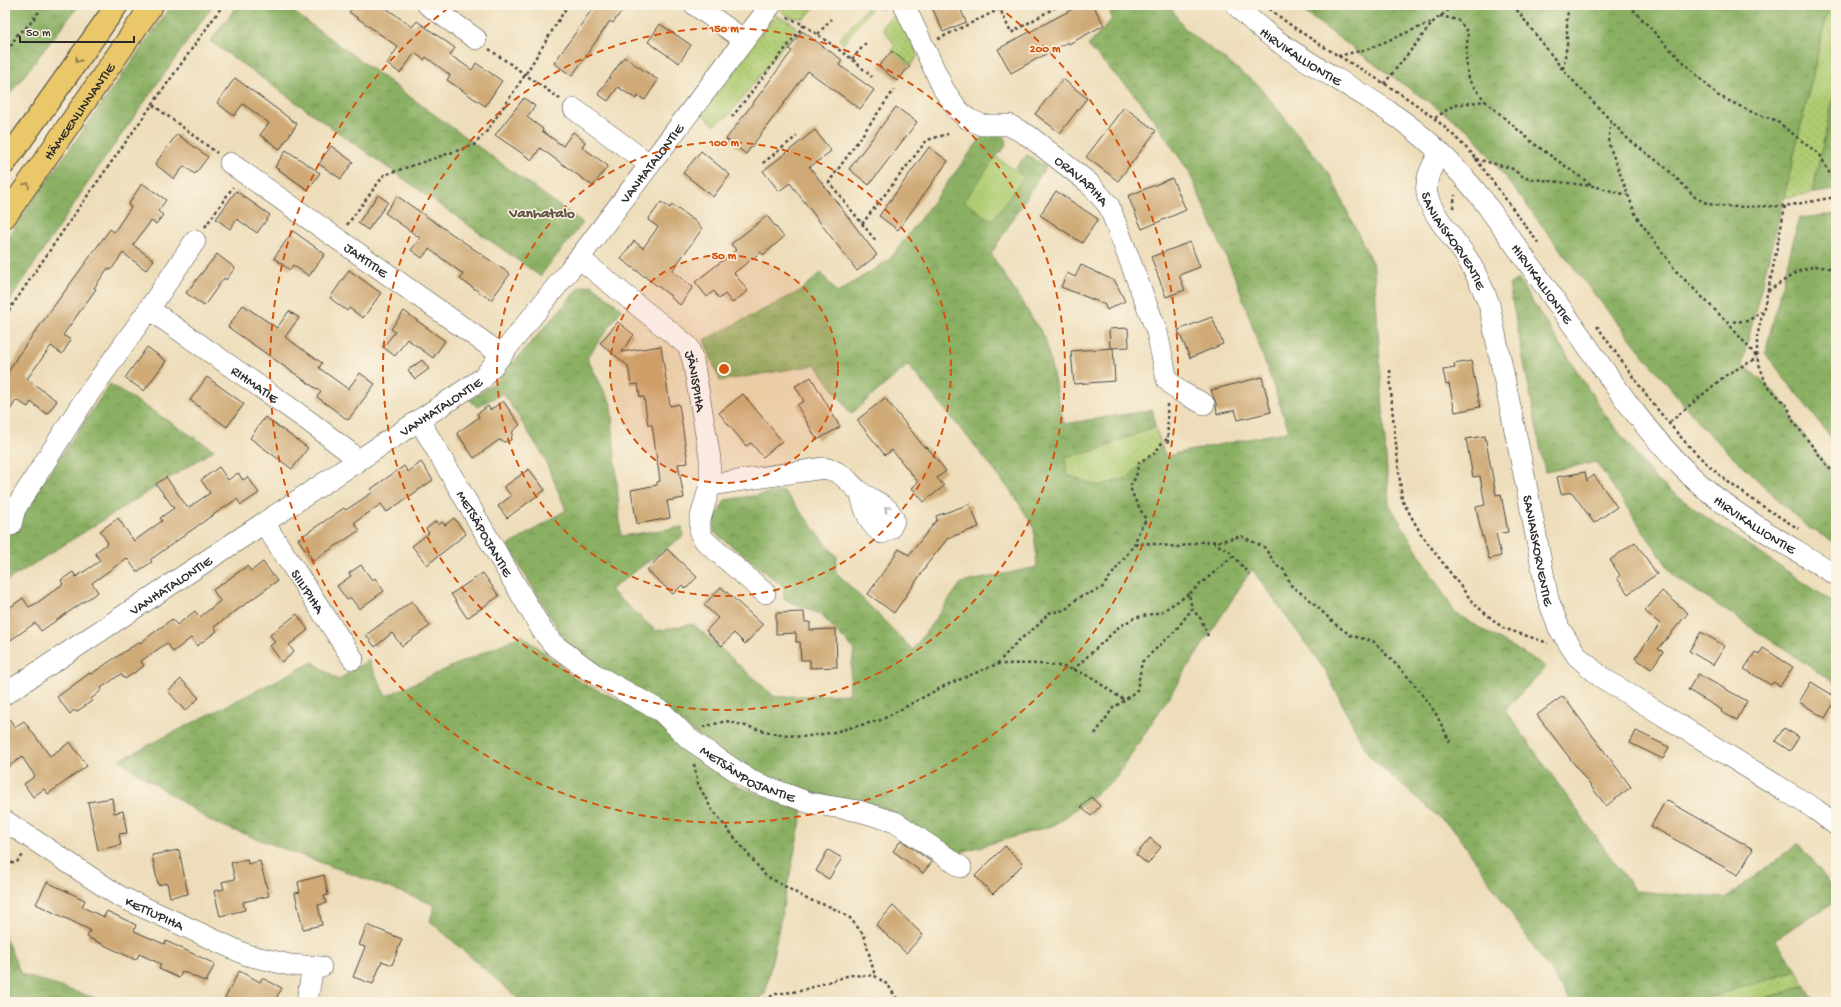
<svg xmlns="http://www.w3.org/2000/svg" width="1841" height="1007" font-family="'Gochi Hand',sans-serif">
	<defs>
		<pattern id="grass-dots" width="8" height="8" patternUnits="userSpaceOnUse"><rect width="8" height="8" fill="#afcc72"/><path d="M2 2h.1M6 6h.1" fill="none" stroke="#97af63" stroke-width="1.8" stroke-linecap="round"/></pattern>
		<pattern id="forest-crowns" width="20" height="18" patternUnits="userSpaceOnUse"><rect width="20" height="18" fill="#8bb064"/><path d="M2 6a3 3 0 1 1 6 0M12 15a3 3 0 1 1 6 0" fill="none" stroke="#728f53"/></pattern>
	</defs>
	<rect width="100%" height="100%" fill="#fcf5e5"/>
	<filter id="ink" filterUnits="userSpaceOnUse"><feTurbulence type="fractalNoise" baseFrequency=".025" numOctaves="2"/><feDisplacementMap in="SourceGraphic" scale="8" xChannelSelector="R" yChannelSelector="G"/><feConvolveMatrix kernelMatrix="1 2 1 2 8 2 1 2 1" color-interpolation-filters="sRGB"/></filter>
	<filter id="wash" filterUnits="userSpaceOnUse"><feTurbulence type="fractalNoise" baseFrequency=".012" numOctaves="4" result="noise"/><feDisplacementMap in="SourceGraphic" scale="16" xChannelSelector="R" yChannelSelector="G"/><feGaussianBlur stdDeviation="0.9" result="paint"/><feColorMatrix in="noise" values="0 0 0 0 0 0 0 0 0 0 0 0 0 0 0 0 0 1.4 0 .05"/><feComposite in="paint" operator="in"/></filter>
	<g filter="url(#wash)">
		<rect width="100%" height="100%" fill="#edddba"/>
		<g fill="url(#grass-dots)" stroke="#6d7c4e">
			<path d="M783,5H816L805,18H793L783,13L781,7Z"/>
			<path d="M869,5H887L881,10L874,5L843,44L839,40Z"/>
			<path d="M1829,5H1836V86L1812,193L1784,198Z"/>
			<path d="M898,11L918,56L910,66L892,51L895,45L884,31L883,25Z"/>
			<path d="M775,15L792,23L796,28L790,37L728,116L714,125L701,113Z"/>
			<path d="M1155,426L1162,447L1127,478L1098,486L1067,475L1065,457L1097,450Z"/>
			<path d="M1797,971L1806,986L1753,1002H1692Z"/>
		</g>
		<g fill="url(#forest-crowns)" stroke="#5b6e48">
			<path d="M5,5H79L5,100Z"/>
			<path d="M172,5H213L95,172L5,308V240Z"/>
			<path d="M238,5H284L583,223L540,276L210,41Z"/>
			<path d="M1108,5H1169L1185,29L1258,85L1329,173L1374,267L1389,504L1455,613L1546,667L1505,710L1635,891L1726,898L1799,843L1836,893V901L1775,939L1797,971L1692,1002H1571L1457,833L1369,756L1325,670L1252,569L1115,779L1055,825L958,853L883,807L807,792L750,772L566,643L508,546L566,510L543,455L503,393L477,407L470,400L497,381L580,287L592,285L622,309L587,358L611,404L621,536L682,527L683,536L610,590L656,631L693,624L775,697L848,694L854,649L821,615L784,599V587L714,532V521L725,500L784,491L837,557L835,571L913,650L961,583L1037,567L1034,528L1015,497L979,451L908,365L851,414L816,365L720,381L704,340L800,291L821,273L837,293L890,259L984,134L1004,133L1006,146L996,157L991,221L1024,177L1015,168L1027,155L1046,166L991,254L1045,338L1064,424L1153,410L1155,426L1097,450L1065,457L1067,475L1098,486L1127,478L1162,447L1166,457L1178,453L1289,431L1237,282L1188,170L1142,103L1088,46L1112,19Z"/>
			<path d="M1295,5H1829L1784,198L1742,364L1766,384L1788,407L1793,421L1836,477V543L1807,527L1703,428L1591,290L1471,132L1359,53Z"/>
			<path d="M1836,86V190L1812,193Z"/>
			<path d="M1836,214V444L1765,353L1799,218Z"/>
			<path d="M1518,279L1604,413L1655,479L1703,515L1836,604V684L1674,576L1596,462L1545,472L1509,285Z"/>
			<path d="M110,384L214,450L5,582V538Z"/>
			<path d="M522,635L580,682L636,708L702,761L737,786L803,811L765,994L754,1002H522L430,921L435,905L212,822L119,760L313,662L338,680L368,660L386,696Z"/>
			<path d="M5,937L21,974L107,1002H5Z"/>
			<path d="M1806,986L1815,1002H1753Z"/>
		</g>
		<path fill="#afcc72" stroke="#6d7c4e" d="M996,157L1024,177L992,221L964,201Z"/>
		<g id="blocks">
			<g fill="#cfaa77">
				<path d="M355,5H382L412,27L417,21L455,48L450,55L472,70L476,63L502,81L485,106L447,80L450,75L426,57L424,60L415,53L400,73L387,64L398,47L349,12Z"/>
				<path d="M595,5H626L613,23L610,21L572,76L554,63Z"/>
				<path d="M931,5H959L966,22L943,32Z"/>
				<path d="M1080,5H1093L1104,25L1069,44L1068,42L1011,73L998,49Z"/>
				<path d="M660,24L691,45L679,63L648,42Z"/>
				<path d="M802,31L842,60L839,65L874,90L860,109L808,71L746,154L726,139L792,51L789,49Z"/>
				<path d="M892,51L910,66L897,81L879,66Z"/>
				<path d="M624,57L658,80L645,100L638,96L636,99L618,87L608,101L598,94Z"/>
				<path d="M235,78L297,124L280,149L260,135L269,123L243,104L234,116L217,103Z"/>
				<path d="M1063,79L1087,98L1060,133L1035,114Z"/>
				<path d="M524,98L535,106L527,117L543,129L542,131L563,146L573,132L585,142L582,147L608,166L593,186L540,148L532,160L495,135Z"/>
				<path d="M896,107L917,122L869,185L849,169Z"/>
				<path d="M1124,107L1156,131L1118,181L1086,157Z"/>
				<path d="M815,130L831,151L810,167L809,166L877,255L857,271L790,183L779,191L763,171Z"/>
				<path d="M177,134L208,157L195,174L184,166L174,179L155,164Z"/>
				<path d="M331,146L353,162L341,179L319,164Z"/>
				<path d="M929,147L948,161L898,230L879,216Z"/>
				<path d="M286,150L320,173L308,190L275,167Z"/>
				<path d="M701,151L730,175L713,197L683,173Z"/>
				<path d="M1172,178L1186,210L1142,229L1128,196Z"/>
				<path d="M142,183L166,200L158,211L163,215L156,224L151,221L133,245L154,260L146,270L123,253L111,270L108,268L94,288L96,289L63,335L71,340L62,354L51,346L27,379L57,401L47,414L31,402L28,407L16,400L5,419V378L17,357L110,229L114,232L131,207L128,205Z"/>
				<path d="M236,191L270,215L257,233L237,219L230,229L216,219Z"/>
				<path d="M1056,191L1098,219L1082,243L1040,215Z"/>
				<path d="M378,195L388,202L368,230L358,223Z"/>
				<path d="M397,196L510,274L491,300L460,279L463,274L429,249L422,258L411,250L420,238L385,213Z"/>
				<path d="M661,202L670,208L672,205L695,221L702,229L672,271L693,287L680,305L670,297L671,296L621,259L634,241L643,248L658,227L648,220Z"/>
				<path d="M767,216L784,237L763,255L761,252L734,273L748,291L732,303L725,294L719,299L714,291L707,297L695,282L736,250L731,244Z"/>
				<path d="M293,231L325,254L309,276L293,265L290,270L274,258Z"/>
				<path d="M1190,242L1200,267L1179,275L1185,290L1166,297L1151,257Z"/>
				<path d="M217,254L235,268L226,280L224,278L204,306L186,293Z"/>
				<path d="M1081,265L1115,281L1125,301L1107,310L1104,304L1061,287L1067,273L1075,277Z"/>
				<path d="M349,270L381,293L363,318L349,308L347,311L330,298Z"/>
				<path d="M243,305L277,328L289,311L299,318L285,337L322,363L319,368L348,389L360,373L375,384L348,420L317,397L321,392L228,327Z"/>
				<path d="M404,311L445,341L433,358L407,339L395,356L383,347L395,332L391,329Z"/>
				<path d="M1212,317L1223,344L1190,358L1178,330Z"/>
				<path d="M618,322L634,335L621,352L661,346L670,406L679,404L688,463L678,464L684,498L667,501L670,518L637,524L631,490L657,485V482L660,481L652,425H648L644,397H640L638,384L631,385L628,366L600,343Z"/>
				<path d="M1128,328L1129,347L1110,348L1109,329Z"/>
				<path d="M147,347L166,361L144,391L125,378Z"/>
				<path d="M1113,348L1115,381L1074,384L1071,351Z"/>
				<path d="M422,360L429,369L415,379L408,370Z"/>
				<path d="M1471,361L1480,407L1455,412L1449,384L1446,385L1443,370L1455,368L1454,364Z"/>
				<path d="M207,377L244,404L227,427L190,400Z"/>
				<path d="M811,377L840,427L817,440L797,405L804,401L795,386Z"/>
				<path d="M1262,377L1271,412L1238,420L1235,410L1217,414L1216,403L1211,390Z"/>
				<path d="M743,394L782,441L763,457L751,443L746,446L719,413Z"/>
				<path d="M885,398L925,448L927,447L946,471L937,478L944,486L924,502L912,488L918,482L892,450L885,455L857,420Z"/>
				<path d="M503,401L520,425L513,431L511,440L504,442L499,440L474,458L457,433L479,417L477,414L488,406L490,410Z"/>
				<path d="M265,417L308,448L292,469L250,438Z"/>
				<path d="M1485,436L1496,495L1501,494L1508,532L1496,534L1501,556L1489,559L1483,536L1482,537L1476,507L1485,505L1480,476L1473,477L1466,439Z"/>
				<path d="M421,462L433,480L387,512L381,504L354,523L360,530L313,561L298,539L344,508L346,510L373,492L371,489L404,466L408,472Z"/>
				<path d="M219,467L228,480L238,473L243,480L248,477L259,493L241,505L237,499L210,517L150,560L152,562L137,572L127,558L92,583L98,592L41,631L35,623L5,644V611L23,598L29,607L37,603L63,584L61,580L73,572L76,577L100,561L95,553L108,543L100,531L118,518L134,541L162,521L160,518L174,508L156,484L166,477L188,508L210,493L201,480Z"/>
				<path d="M529,469L545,490L507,518L498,506L511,496L504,487Z"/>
				<path d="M1585,472L1587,481L1594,475L1617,507L1594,523L1572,492L1561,494L1557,477Z"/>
				<path d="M970,504L979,527L948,538L925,567H926L894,613L868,594L899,549L909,555L937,520L936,516Z"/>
				<path d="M454,518L466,534L427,565L412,546L429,533L426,529L436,521L439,525L442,522L445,525Z"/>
				<path d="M1635,542L1657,574L1628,594L1617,578L1620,575L1610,560Z"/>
				<path d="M667,549L697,577L686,589L682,585L673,594L647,570Z"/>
				<path d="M263,562L277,581L214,627L217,631L197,646L191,638L173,652L167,643L141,661L144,666L125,679L121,674L101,688L102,690L91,699L92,701L76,712L74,710L70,714L57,697L90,673L91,674L139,642L140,643L172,619L177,625L195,611L200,617L220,601L213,590L247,566L251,571Z"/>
				<path d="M361,565L372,580L375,578L384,591L359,609L351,598L347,600L337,586L351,576L349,573Z"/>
				<path d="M483,573L499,596L467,618L451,594Z"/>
				<path d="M721,587L763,625L745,644L734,633L722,646L706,631L718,618L704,605Z"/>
				<path d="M1662,591L1688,613L1658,649L1663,652L1651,669L1635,658L1660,624L1645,611Z"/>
				<path d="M412,601L430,626L402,646L392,633L375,647L366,635Z"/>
				<path d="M804,612L805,622H810V630L836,629L837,667L810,668V660H801L800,642H796V633L776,634V613Z"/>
				<path d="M297,614L308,630L289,645L294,652L282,662L270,646L275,642L270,635Z"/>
				<path d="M1701,632L1725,646L1713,665L1689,651Z"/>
				<path d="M1763,648L1793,667L1780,686L1773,682L1771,685L1744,669L1755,652L1759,655Z"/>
				<path d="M1698,674L1747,701L1737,720L1721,712L1722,710L1688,690Z"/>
				<path d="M181,679L199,698L185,711L168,691Z"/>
				<path d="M1811,682L1836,697V700L1825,718L1799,702Z"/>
				<path d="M1563,696L1631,787L1606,806L1537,715Z"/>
				<path d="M5,713L15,727L24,721L50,756L70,742L87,766L48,794L44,789L33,797L24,784L35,776L22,757L5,769Z"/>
				<path d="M1784,728L1799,737L1790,751L1775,741Z"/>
				<path d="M1636,731L1669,747L1663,759L1630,743Z"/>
				<path d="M1091,797L1100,806L1091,816L1081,807Z"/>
				<path d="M112,798L114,813L123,811L127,833L119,834L121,845L98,850L88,802Z"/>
				<path d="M1666,800L1753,849L1738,875L1651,826Z"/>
				<path d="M1150,838L1161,847L1148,864L1136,855Z"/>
				<path d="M901,840L932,862L923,873L893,851Z"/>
				<path d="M1005,846L1023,864L993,894L975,876Z"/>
				<path d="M179,850L188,894L170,897L167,883L158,885L152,855Z"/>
				<path d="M828,850L842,858L829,879L816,871Z"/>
				<path d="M247,859L248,864L260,861L269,896L243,902L245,910L220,916L214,891L224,889L222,882L235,879L231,863Z"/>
				<path d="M324,875L328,895L324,896L326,903L318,905L322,925L303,929L295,893L300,892L298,882Z"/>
				<path d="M47,882L85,900L82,907L104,917L107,911L136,925L134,931L164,944L166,941L215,964L206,982L182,971L179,978L159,969L161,964L139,954L136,960L87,937L90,930L36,904Z"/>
				<path d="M893,906L923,935L906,953L876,925Z"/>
				<path d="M367,925L402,939L392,965L382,961L373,984L353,977L365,947L359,945Z"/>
				<path d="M239,971L260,982L262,978L282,988L274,1002H223Z"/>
			</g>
		</g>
	</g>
	<g filter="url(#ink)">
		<use href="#blocks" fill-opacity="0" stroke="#484640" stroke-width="1"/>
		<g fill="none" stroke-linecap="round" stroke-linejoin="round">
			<defs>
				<g id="minor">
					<path d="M428,5L476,39"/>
					<path d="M695,5L744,40"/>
					<path id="s1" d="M904,5L944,90L958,110L968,119L982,125H1009L1029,136L1089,183L1109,206L1157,332L1167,380L1179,391L1204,404"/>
					<path id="s2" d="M1236,5C1279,51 1337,76 1388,111C1425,135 1456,166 1483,200C1514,244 1546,287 1577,331C1611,380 1645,432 1689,474C1731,515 1786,543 1836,575"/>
					<path d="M574,109L649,164"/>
					<path id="s3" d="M1440,152C1432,166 1423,181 1428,198C1434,218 1457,241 1468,260C1477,274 1483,289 1489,304L1528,494L1548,599L1559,628L1577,656L1601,677L1815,809L1836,825"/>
					<path id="s4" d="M230,163L502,355"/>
					<path id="s5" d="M195,241L149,309L310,422L349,452L356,463"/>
					<path id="s6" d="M579,258L688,346L693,360L710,458V485L700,520V533L705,541L765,593"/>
					<path id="s7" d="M419,420L542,630L553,644L594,674L662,712L689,739L751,781L810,803L859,811L895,822L961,867"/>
					<path d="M710,485L824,468C846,473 845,480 860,492C872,501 891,505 894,521L890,529L882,533C868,525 864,506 860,492"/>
					<path id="s8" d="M264,523L353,659"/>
					<path d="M11,525L15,509L85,399L149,309"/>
					<path id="s9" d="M5,694L483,378L579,258L771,5"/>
					<path id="s10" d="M5,821L119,896L247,955L290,965L321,967"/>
					<path d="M307,1002L313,966"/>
				</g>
				<g id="major">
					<path d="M5,163L117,5"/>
					<path id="s11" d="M5,217L152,5"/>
				</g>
			</defs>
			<use href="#minor" stroke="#484640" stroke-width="22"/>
			<use href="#major" stroke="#484640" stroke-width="24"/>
			<g stroke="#484640" stroke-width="2.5" stroke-dasharray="3 3" stroke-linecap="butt">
				<path d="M1265,5C1326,57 1406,85 1462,144C1467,149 1474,154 1476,160"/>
				<path d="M1513,5L1563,70L1611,121L1629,140L1665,167L1696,198L1709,204L1727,207L1785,206L1836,197"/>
				<path d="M1629,5L1667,46L1717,95L1754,113L1775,120L1820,155L1836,186"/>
				<path d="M1440,16L1458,20L1468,32L1466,57L1468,79L1485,101"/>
				<path d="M804,25L852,59L872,77"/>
				<path d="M818,34L831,19"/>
				<path d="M938,39L1000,9L1011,33L1056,7L1054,5"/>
				<path d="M489,49L560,99"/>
				<path d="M1338,56L1368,49L1434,21"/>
				<path d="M5,57L17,35L29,25L44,5"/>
				<path d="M852,59L866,43"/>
				<path d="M1563,69L1567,45V18L1569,5"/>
				<path d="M1384,84L1434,21L1455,5"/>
				<path d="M153,105L217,153"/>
				<path d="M732,117L804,25L785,16"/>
				<path d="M1435,118L1454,105L1485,101L1533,143L1593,186"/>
				<path d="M1611,121L1608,142L1636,216L1676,271L1727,322L1757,357"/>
				<path d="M1476,159L1539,244"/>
				<path d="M1476,159L1511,168L1525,178L1593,186L1627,195"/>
				<path d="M763,163L797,136"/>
				<path d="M1785,206L1772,273L1757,337V358L1766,384L1788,407L1793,421L1830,469L1836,472"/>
				<path d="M1453,208L1455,195"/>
				<path d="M862,224L927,140L948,134"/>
				<path d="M347,225L384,175L474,145L487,131L525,75L568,5"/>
				<path d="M205,227L233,187"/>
				<path d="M875,240L829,182L894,90"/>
				<path d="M1768,291L1797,272L1815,266L1836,269"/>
				<path d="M5,316L76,212L223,5"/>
				<path d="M1727,322L1748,321L1762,311"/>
				<path d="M1597,326C1633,377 1669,431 1716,472C1742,494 1770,511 1799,529"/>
				<path d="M1390,370L1392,407L1402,500L1421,534L1474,604L1503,628L1548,643"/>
				<path d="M1167,404L1168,443"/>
				<path d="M1670,422L1726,375L1757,358"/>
				<path d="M1213,542L1230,552L1249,574"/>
				<path d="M1135,545L1146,543L1178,547L1199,542L1222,541L1241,536L1264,547L1277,566L1284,570L1292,587L1307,597L1335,624L1352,636L1373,641L1411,680L1435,712L1450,742"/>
				<path d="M1208,636L1201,619L1192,609L1189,594L1233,556"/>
				<path d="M997,664C1025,664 1060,661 1086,675C1100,682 1111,693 1125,700"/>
				<path d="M1073,670L1119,627L1134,618L1161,612L1189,594"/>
				<path d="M703,727L726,721L773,733L802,737L830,733L881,720L944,686L997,664L1018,641L1036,627L1049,613L1065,610L1079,597L1101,589L1134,545L1140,529L1146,520C1140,508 1133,498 1130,486L1136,477L1139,462L1155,453L1161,444L1168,438"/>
				<path d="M1095,734L1113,708L1125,700L1137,690L1142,662L1175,631L1192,609"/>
				<path d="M694,764L698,784L712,810L765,875L807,899L831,907L850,918L864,935L875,976"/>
				<path d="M5,863H16L24,854"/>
				<path d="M5,915L6,917"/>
				<path d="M759,1002L776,994L800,991L850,975L875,976L888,985L899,1002"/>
			</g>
			<use href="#minor" stroke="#fff" stroke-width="21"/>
			<use href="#major" stroke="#eac769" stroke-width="22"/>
		</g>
		<defs><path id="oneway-chevron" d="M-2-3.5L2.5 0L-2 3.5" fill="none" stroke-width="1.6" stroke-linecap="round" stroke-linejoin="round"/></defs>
		<g stroke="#8a794a">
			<use href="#oneway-chevron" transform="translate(78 60) rotate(125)"/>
			<use href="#oneway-chevron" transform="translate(27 185) rotate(-55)"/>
		</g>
		<use stroke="#a0a0a0" href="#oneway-chevron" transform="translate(887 509) rotate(-141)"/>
	</g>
	<circle cx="724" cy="369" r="114" fill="#d5540f" fill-opacity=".12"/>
	<g fill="none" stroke="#d5540f" stroke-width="2" stroke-dasharray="7 5">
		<circle cx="724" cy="369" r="114"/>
		<circle cx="724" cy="369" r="227"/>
		<circle cx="724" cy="369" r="341"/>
		<path d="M997 6A454 454 0 1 1 451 6"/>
	</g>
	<g text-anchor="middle" stroke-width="3" stroke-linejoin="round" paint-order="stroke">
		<g font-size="14" fill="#2b2b2b" stroke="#fcf5e5">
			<text dy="5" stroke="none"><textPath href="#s2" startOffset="83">HIRVIKALLIONTIE</textPath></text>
			<text dy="5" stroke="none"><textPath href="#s11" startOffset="129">HÄMEENLINNANTIE</textPath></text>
			<text dy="5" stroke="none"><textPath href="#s9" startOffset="846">VANHATALONTIE</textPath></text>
			<text dy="5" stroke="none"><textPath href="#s1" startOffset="266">ORAVAPIHA</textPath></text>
			<text dy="5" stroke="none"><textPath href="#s3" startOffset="99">SANIAISKORVENTIE</textPath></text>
			<text dy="5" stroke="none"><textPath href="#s4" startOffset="167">JAHTITIE</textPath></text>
			<text dy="5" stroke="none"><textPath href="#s2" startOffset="419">HIRVIKALLIONTIE</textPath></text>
			<text dy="5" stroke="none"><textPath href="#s6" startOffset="176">JÄNISPIHA</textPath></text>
			<text dy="5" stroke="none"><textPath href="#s5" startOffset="212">RIHMATIE</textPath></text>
			<text dy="5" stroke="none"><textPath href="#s9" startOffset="522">VANHATALONTIE</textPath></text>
			<text dy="5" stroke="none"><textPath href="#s2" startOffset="743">HIRVIKALLIONTIE</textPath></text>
			<text dy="5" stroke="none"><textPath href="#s7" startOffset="131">METSÄPOJANTIE</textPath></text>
			<text dy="5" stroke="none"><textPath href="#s3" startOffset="423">SANIAISKORVENTIE</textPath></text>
			<text dy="5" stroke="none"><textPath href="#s9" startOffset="198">VANHATALONTIE</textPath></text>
			<text dy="5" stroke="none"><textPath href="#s8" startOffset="81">SIILIPIHA</textPath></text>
			<text dy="5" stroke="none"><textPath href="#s7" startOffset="497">METSÄNPOJANTIE</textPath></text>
			<text dy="5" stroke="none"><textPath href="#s10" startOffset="176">KETTUPIHA</textPath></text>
		</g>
		<g font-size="15" font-weight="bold" fill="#645746" stroke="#fcf5e5">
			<text x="542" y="217">Vanhatalo</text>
		</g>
	</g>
	<circle cx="724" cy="369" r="6" fill="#d5540f" stroke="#fcf5e5" stroke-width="2"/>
	<g font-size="12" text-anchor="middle" font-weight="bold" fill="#d5540f" stroke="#fcf5e5" stroke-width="3" stroke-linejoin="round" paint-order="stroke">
		<text x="724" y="32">150 m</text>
		<text x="1045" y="52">200 m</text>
		<text x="724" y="146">100 m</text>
		<text x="724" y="259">50 m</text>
	</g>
	<rect width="1841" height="1007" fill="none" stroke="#fcf5e5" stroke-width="20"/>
	<path d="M20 36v6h114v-6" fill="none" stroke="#2b2b2b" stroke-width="2"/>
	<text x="26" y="36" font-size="12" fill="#2b2b2b" stroke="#fcf5e5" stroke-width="3" paint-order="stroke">50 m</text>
</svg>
